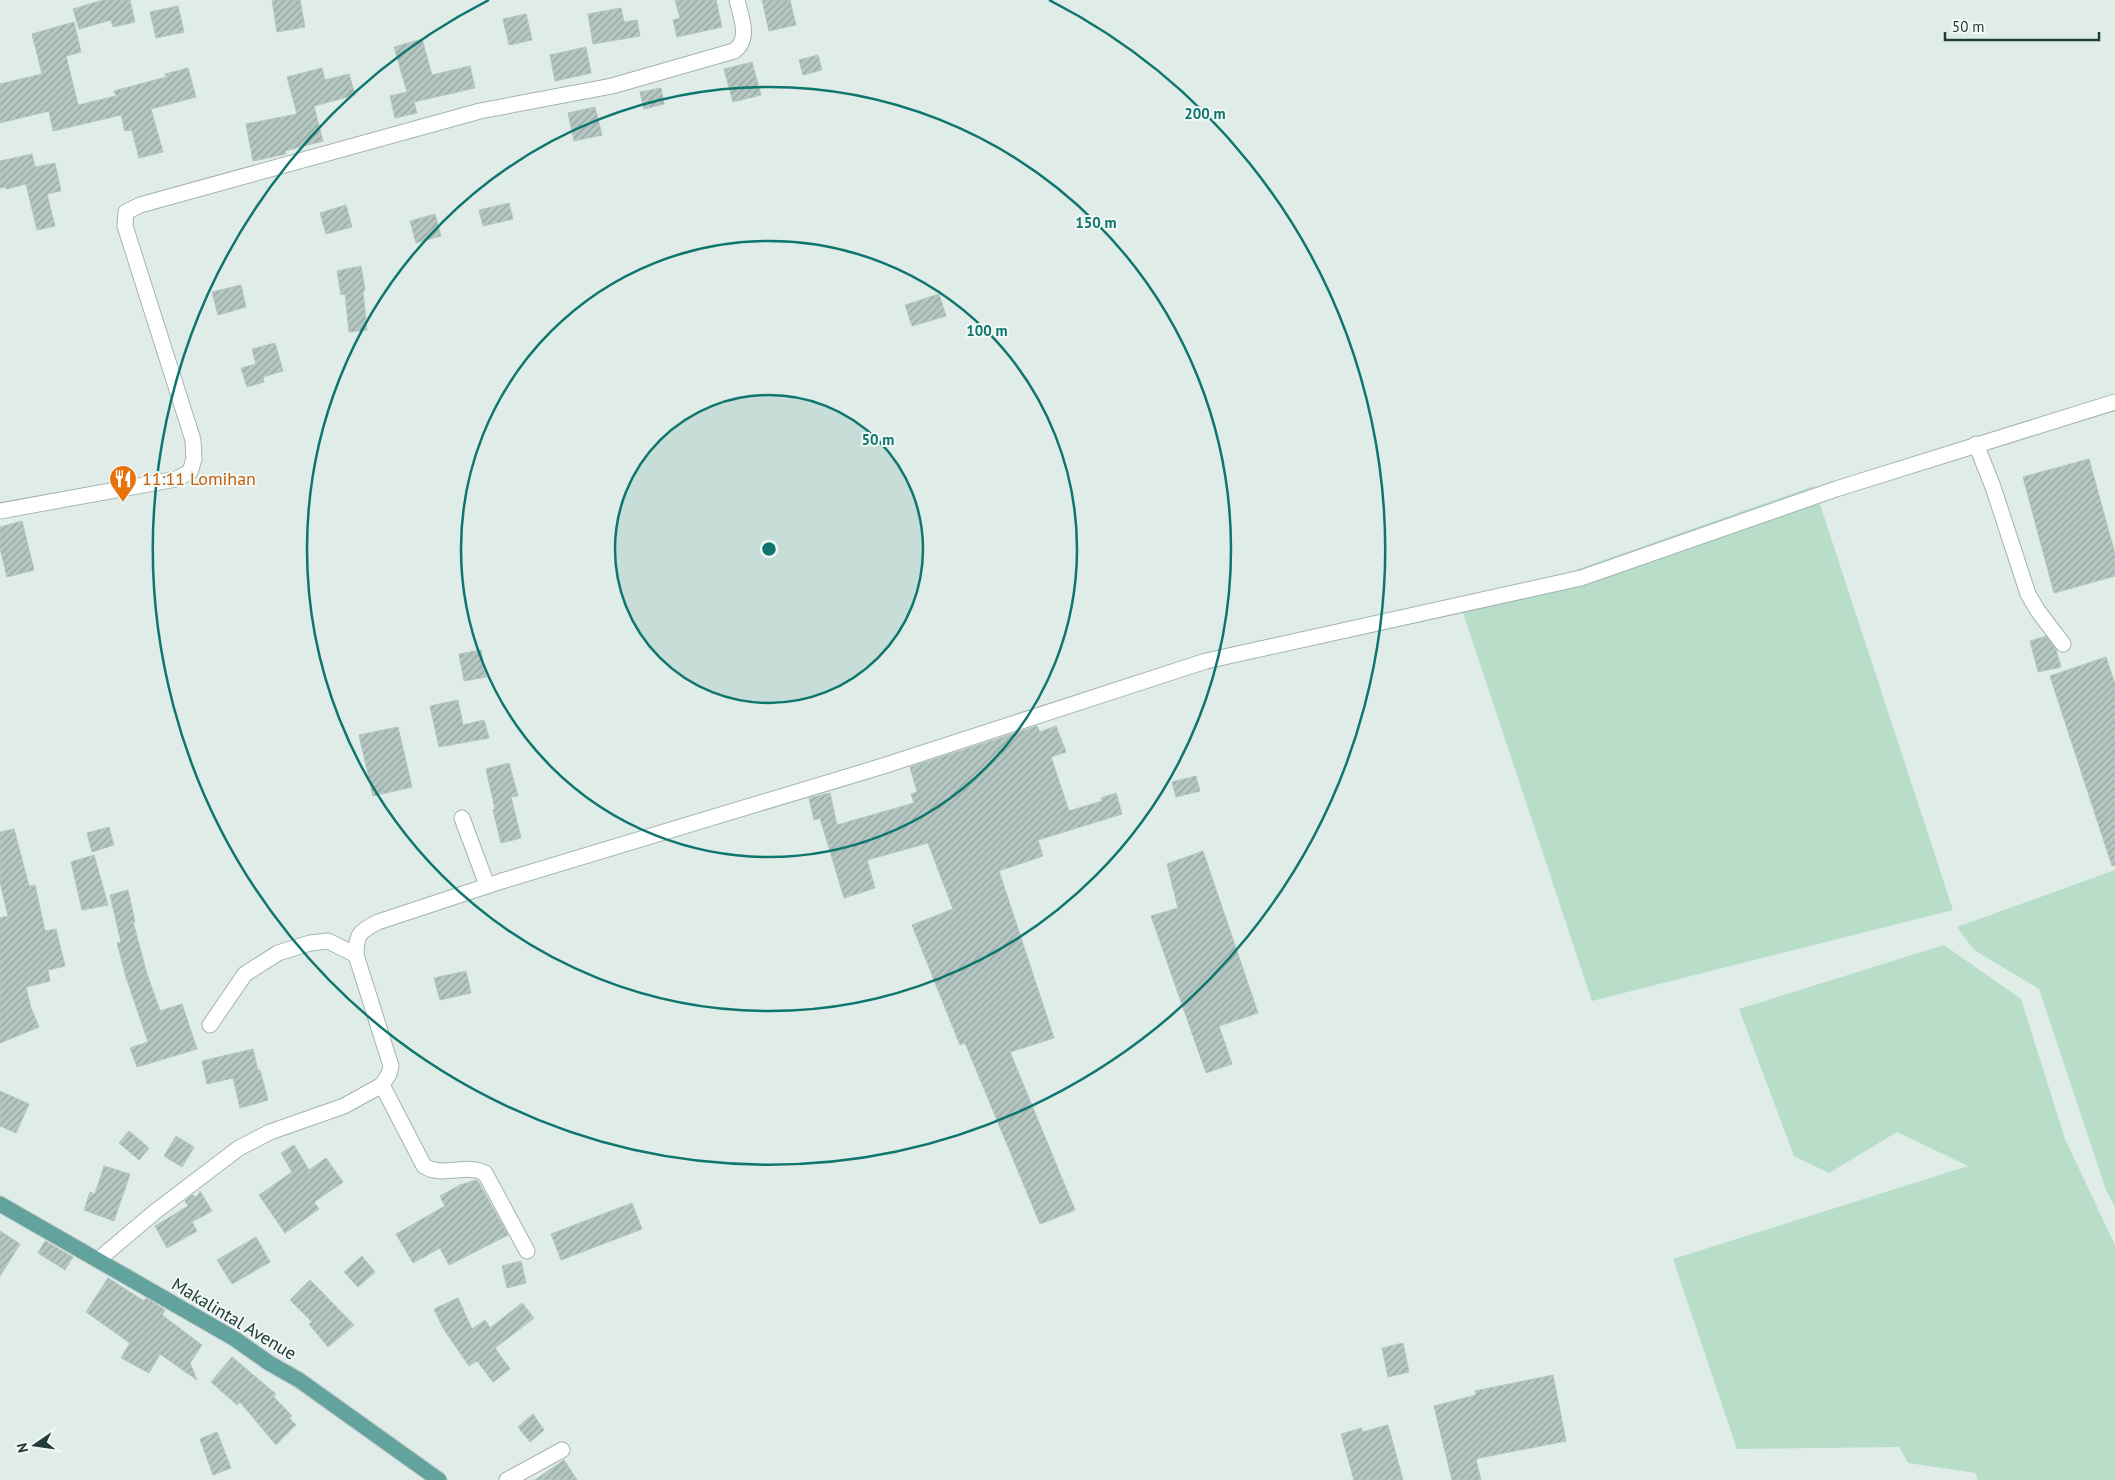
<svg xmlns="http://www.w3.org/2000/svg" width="2115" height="1480" font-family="'PT Sans',sans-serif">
	<defs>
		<pattern id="building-hatch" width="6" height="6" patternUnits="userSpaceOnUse" patternTransform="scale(1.25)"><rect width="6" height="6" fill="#b5c7c2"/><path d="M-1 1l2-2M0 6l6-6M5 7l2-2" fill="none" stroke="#93a39f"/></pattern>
	</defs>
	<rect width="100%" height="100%" fill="#e0ece8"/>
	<g fill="#b8dec9">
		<path d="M1814,486L1953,910L1592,1001L1462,610Z"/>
		<path d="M2115,870V1207L2106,1190L2039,989L1974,950L1957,927Z"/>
		<path d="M1944,945L2021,999L2065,1139L2115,1245V1480H1977L1976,1473L1908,1463L1899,1447L1737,1449L1673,1259L1968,1166L1897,1132L1829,1173L1794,1156L1739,1009Z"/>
	</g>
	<g fill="url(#building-hatch)" stroke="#b2c6c1">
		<path d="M103,0H130L135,22L113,27L111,20L79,29L73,9Z"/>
		<path d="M272,0H300L305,27L277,32Z"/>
		<path d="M675,0H716L722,27L677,37L673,20L680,18Z"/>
		<path d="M762,0H790L796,25L769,31Z"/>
		<path d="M178,6L184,32L156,38L150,12Z"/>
		<path d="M621,8L624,22L637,20L640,36L593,44L588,14Z"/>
		<path d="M526,14L532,40L509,45L503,19Z"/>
		<path d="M74,22L81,52L66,56L78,105L116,96L114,91L166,77L165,74L188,68L196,97L151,109L163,152L139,158L132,130L125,131L121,115L53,131L49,111L0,123V84L42,74L32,34Z"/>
		<path d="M422,39L432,75L470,66L475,88L414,102L417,113L395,118L390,96L407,92L394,47Z"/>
		<path d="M586,47L591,73L555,81L550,55Z"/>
		<path d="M818,55L822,70L803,75L799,60Z"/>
		<path d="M752,62L761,95L733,102L724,69Z"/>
		<path d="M322,68L325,80L349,74L355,95L314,106L323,141L285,151L286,154L253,161L246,124L297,114L287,77Z"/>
		<path d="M661,88L664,104L644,109L640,92Z"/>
		<path d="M595,107L602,135L574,141L568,113Z"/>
		<path d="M32,154L35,167L55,163L61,191L47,194L55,226L37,230L26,184L6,189V187L0,188V161Z"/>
		<path d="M509,203L513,219L483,226L479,210Z"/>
		<path d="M346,205L352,227L326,234L320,213Z"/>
		<path d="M435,214L441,236L416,243L410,221Z"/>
		<path d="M361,266L365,290L363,291L367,330L349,332L345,294L341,295L337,271Z"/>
		<path d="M241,285L246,307L218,315L212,292Z"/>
		<path d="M939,294L946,316L912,326L905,305Z"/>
		<path d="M275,343L283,371L263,377L264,382L247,387L241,368L256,364L252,349Z"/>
		<path d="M2089,459L2115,554V576L2054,593L2023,477Z"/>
		<path d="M22,521L34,570L7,577L0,548V527Z"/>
		<path d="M2046,636L2056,650L2061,667L2038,672L2030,641Z"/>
		<path d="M481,650L486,677L464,681L459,654Z"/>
		<path d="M2106,657L2115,684V865L2112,866L2050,676Z"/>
		<path d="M458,700L463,725L484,720L489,738L439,747L430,706Z"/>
		<path d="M1037,726L1040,732L1056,726L1066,752L1051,757L1069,811L1102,801L1101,798L1116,793L1122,814L1038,840L1043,856L999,871L1054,1038L1010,1052L1075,1210L1040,1224L965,1043L960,1045L912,925L953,909L928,843L867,860L875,888L844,898L820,818L814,820L809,798L830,793L837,825L914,803L911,794L917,792L910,767Z"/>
		<path d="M398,727L412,787L373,796L359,735Z"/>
		<path d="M509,763L518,796L511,797L521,838L501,843L493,810L495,809L486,769Z"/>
		<path d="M1196,776L1200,791L1176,797L1172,782Z"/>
		<path d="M109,827L114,845L92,852L87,833Z"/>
		<path d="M14,829L29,886L35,885L45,931L56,929L65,966L48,970L50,981L26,987L31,1008L39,1027L0,1043V918L8,916L0,882V832Z"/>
		<path d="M1203,851L1258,1013L1219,1026L1232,1064L1206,1073L1151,916L1178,908L1167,864Z"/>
		<path d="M94,855L108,905L82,910L71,862Z"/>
		<path d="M128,890L135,922H133L147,974L160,1011L182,1004L197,1049L137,1067L130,1048L148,1042L126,977L117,943L121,942L110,895Z"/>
		<path d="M466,971L471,993L440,1000L434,978Z"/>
		<path d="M253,1049L258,1071L260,1070L268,1100L240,1108L233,1078L207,1084L202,1061Z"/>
		<path d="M0,1091L29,1104L16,1133L0,1126Z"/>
		<path d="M129,1131L149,1148L139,1160L119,1143Z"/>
		<path d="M176,1136L194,1147L182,1167L164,1156Z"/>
		<path d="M294,1145L309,1170L326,1158L343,1182L314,1202L319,1209L285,1233L259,1195L292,1172L281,1153Z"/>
		<path d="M104,1166L130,1174L114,1221L84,1210L90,1192L95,1194Z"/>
		<path d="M476,1180L478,1181L508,1235L449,1265L440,1248L413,1263L396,1234L445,1206L440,1196L460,1185Z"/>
		<path d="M200,1191L212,1211L192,1222L197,1231L167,1248L155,1226L188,1206L185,1201L192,1195L197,1197Z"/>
		<path d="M632,1203L642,1229L561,1260L551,1234Z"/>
		<path d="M0,1231L20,1244L0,1276Z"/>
		<path d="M256,1237L270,1262L232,1284L217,1260Z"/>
		<path d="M45,1241L73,1257L65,1270L38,1253Z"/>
		<path d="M362,1256L375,1272L358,1287L344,1272Z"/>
		<path d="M521,1261L526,1283L507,1288L502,1266Z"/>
		<path d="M108,1278L144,1301L146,1298L165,1310L162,1315L202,1345L190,1363L197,1380L160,1354L149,1373L121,1358L130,1343L86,1312Z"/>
		<path d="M310,1280L354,1325L328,1347L309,1324L312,1322L290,1300Z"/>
		<path d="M458,1298L472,1329L485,1320L490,1328L522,1303L534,1318L495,1348L510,1369L493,1382L477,1361L469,1366L443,1328L434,1309Z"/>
		<path d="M1403,1343L1409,1372L1388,1377L1382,1348Z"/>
		<path d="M232,1357L276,1394L273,1396L292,1416L289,1418L296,1425L276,1445L240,1402L237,1405L211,1382Z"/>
		<path d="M1553,1375L1566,1441L1479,1458L1476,1460L1481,1480H1452L1434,1406L1476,1395L1475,1391Z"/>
		<path d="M533,1414L544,1430L530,1442L518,1427Z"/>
		<path d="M1388,1425L1403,1480H1354L1341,1434L1362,1428V1432Z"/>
		<path d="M217,1432L231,1468L213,1475L200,1439Z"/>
		<path d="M564,1460L577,1480H535Z"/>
	</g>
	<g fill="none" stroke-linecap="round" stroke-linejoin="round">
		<defs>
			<g id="minor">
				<path d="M1976,444L1993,487L2028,594L2038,611L2063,644"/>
				<path d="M0,511L176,479L190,472L194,459L193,440L125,226L126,212L140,205L480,111L612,86L734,51C751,39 741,18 737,0"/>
				<path d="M462,818L487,885"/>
				<path d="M210,1025L245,974L278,953L310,943L328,941L356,955"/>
				<path d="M382,1085L424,1166C442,1178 466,1163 485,1173L527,1251"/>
				<path d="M98,1260L156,1211L239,1148L270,1132L344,1106L382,1085L389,1074L391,1066L356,955C356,934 360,931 378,922L502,881L883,766L1206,661L1581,578L1836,489L2115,402"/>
				<path d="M507,1480L562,1450"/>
			</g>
			<path id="major" d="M0,1204L235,1339L269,1363L299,1380L439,1480"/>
		</defs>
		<use href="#minor" stroke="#a3b4b0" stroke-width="17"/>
		<use href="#major" stroke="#c1c9c8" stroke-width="17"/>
		<use href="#minor" stroke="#fff" stroke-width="15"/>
		<use href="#major" stroke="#63a39d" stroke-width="15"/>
	</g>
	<circle cx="769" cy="549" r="154" fill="#0f766e" fill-opacity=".12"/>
	<g fill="none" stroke="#0f766e" stroke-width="2.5">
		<circle cx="769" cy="549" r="154"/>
		<circle cx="769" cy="549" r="308"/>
		<circle cx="769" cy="549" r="462"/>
		<path d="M1049 0A616 616 0 1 1 489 0"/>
	</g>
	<defs>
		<symbol id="restaurant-pin" viewBox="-11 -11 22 30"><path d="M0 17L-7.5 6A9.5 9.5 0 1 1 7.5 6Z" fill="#e8710a" stroke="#f1f8f6"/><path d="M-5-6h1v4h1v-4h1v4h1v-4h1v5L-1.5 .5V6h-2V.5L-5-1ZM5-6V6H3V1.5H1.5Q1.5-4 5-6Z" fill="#fff"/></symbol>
	</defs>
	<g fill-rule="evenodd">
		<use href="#restaurant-pin" x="107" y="463" width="32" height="43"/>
	</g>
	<g text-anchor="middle" stroke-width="4" stroke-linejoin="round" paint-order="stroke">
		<g font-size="18" fill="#c56008" stroke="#f1f8f6" text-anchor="start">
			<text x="142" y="485">11:11 Lomihan</text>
		</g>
		<g font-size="18" fill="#203d3a" stroke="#f1f8f6">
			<text transform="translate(234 1319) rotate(31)" y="6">Makalintal Avenue</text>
		</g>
	</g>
	<circle cx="769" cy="549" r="8" fill="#0f766e" stroke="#f1f8f6" stroke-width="2.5"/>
	<g font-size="15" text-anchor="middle" font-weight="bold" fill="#0f766e" stroke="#f1f8f6" stroke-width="4" stroke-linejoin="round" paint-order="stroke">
		<text x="1205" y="119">200 m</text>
		<text x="1096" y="228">150 m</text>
		<text x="987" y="336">100 m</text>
		<text x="878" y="445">50 m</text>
	</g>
	<g transform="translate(35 1445) rotate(257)" stroke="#f1f8f6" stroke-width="4" paint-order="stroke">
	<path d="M0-4L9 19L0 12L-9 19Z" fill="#203d3a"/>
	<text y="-8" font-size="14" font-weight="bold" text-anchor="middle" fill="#203d3a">N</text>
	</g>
	<path d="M1945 32v8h154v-8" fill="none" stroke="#203d3a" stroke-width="2.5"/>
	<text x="1952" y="32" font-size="15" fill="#203d3a" stroke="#f1f8f6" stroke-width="4" paint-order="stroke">50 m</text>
</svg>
